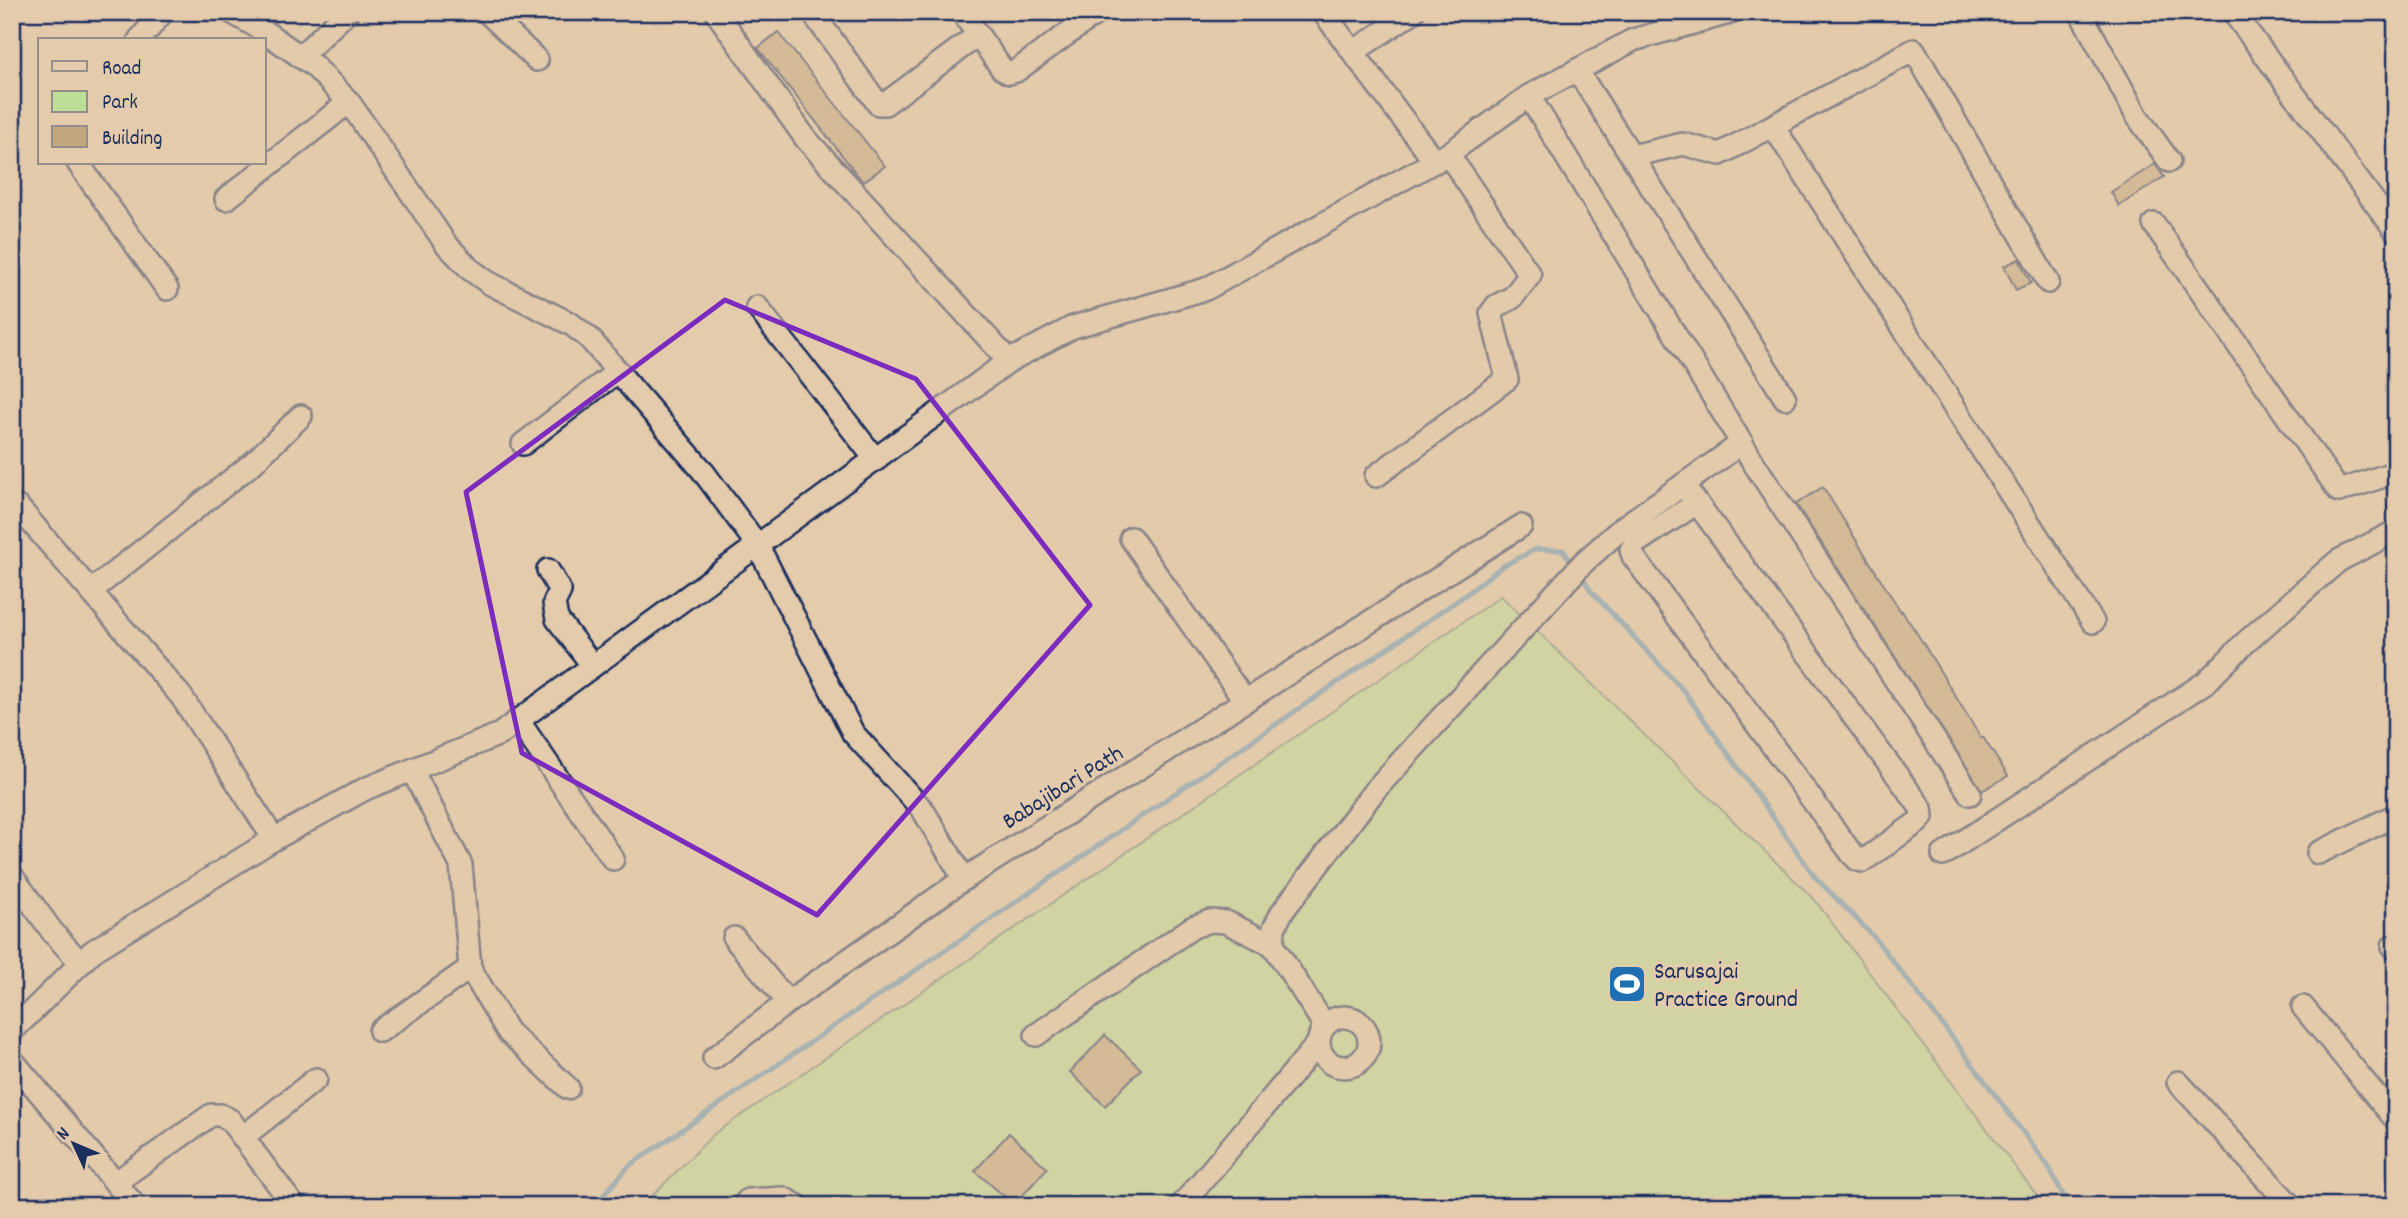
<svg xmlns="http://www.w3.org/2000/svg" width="2408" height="1218" font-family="Dekko,sans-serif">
	<rect width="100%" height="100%" fill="#e3cbab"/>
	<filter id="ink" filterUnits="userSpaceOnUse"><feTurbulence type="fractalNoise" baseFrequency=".0143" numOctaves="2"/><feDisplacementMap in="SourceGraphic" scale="14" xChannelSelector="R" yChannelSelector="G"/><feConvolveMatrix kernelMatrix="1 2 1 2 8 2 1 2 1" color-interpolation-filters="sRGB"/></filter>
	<g filter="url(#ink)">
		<path fill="#bcde98" stroke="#6c867b" stroke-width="2" d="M1501,596L1814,899L2043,1204L2040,1206H642L714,1134Z"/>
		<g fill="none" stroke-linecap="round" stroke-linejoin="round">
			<g stroke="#6296b8" stroke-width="5">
				<path d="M1580,574L1591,591L1684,691L1815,877L1874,937L1955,1041L2048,1166L2069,1206"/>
				<path d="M594,1206L629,1166L1464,596L1501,567L1536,549L1563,550L1574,566"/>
			</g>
		</g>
		<g fill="#c1a67e" stroke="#1b2f5e" stroke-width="2">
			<path d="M778,32L885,166L863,182L758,48Z"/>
			<path d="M2155,164L2164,177L2119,206L2111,192Z"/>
			<path d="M2019,259L2031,283L2016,290L2004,266Z"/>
			<path d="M1823,487L1901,612L1902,611L1918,635L1981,738L1983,737L2008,776L1982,791L1796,504Z"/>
			<path d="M1105,1035L1141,1069L1105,1106L1070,1072Z"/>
			<path d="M1009,1133L1047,1168L1014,1205L975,1171Z"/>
		</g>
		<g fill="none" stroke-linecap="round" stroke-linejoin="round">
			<defs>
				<g id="minor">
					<path d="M231,12L261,29L314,66L349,102L446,244L471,270L489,283L571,324L589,338L702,470L758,546L853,733L923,810L964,879L1521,526"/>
					<path d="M487,12L537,60"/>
					<path d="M716,12L806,139L1009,361"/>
					<path d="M812,12L878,104H885L978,35"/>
					<path d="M962,12L1002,69L1009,73L1016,71L1098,12"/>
					<path d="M1323,12L1435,162"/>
					<path d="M2080,12L2137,116L2169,161"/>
					<path d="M2233,12L2396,231"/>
					<path d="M139,40L163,12"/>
					<path d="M1353,52L1413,12"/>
					<path d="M300,57L347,12"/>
					<path d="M1577,70L1785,398"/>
					<path d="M1529,96L1755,465L1970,794"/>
					<path d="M1773,126L2093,622"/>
					<path d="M1632,156L1683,144L1720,154L1914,50L2048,282"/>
					<path d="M78,163L167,289"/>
					<path d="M226,199L349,102"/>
					<path d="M2154,224L2339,491L2396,472"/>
					<path d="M757,307L876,460"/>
					<path d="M523,444L618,371"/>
					<path d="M1376,476L1507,379L1491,313L1496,306L1512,298L1530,275L1448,154"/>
					<path d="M1683,485L1697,503L1921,808L1922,817L1918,822L1863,861L1858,860L1852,854L1633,556L1631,550L1634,544L1697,503"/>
					<path d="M12,506L18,507L181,696L274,839"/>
					<path d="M1131,538L1245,701"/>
					<path d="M548,570L560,591L554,603L557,619L593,666"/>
					<path d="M91,591L253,463L301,416"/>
					<path d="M518,720L613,859"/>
					<path d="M412,770L461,865L470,968L508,1032L568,1088"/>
					<path d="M2318,853L2396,815"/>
					<path d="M1943,855L2206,682L2246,642L2338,561L2396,531"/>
					<path d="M12,876L54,934L81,963"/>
					<path d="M734,938L788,1002L964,879"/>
					<path d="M2393,946L2396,945"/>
					<path d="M2303,1007L2396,1120"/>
					<circle cx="1344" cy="1042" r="25"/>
					<path d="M1325,1026L1273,945L1274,928L1282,912L1375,790L1584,562L1622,528L1742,443"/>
					<path d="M12,1031L93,951L274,839L365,789L500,734L1009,361L1073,327L1206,289L1448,154L1529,96L1633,40L1733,12"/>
					<path d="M380,1031L470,968"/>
					<path d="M1036,1035L1193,927L1210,921L1226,922L1273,945"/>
					<path d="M714,1058L788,1002"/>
					<path d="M12,1060L135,1206"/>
					<path d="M2178,1082L2291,1206"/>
					<path d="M243,1137L316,1079"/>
					<path d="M116,1182L211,1115H220L230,1120L294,1206"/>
					<path d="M743,1206L748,1200L783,1198L798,1206"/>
					<path d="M1181,1206L1319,1042"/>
				</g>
			</defs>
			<use href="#minor" stroke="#1b2f5e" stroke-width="26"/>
			<use href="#minor" stroke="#e3cbab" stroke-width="21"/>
		</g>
	</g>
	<path d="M0 0H2408V1218H0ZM725,300L916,379L1090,605L817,915L522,753L466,492Z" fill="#e3cbab" fill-opacity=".55" fill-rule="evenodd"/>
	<path fill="none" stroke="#7b2cbf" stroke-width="5" stroke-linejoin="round" d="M725,300L916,379L1090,605L817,915L522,753L466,492Z"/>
	<defs>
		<symbol id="stadium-square" viewBox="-11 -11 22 22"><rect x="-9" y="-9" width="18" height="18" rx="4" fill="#1f6fb2" stroke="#e3cbab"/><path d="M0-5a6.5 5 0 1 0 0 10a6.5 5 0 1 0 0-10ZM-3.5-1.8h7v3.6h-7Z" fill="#fff"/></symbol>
	</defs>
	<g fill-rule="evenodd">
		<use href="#stadium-square" x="1605" y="962" width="44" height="44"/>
	</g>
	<g text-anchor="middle" stroke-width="6" stroke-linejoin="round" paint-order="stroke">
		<g font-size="24" fill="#1b2f5e" stroke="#e3cbab">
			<text transform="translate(1062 786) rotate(-32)" y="8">Babajibari Path</text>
		</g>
		<g font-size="24" fill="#1b2f5e" stroke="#e3cbab" text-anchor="start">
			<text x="1654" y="978">Sarusajai<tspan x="1654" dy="28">Practice Ground</tspan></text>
		</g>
	</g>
	<rect width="2408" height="1218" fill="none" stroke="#e3cbab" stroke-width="42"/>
	<rect x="21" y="21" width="2366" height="1176" fill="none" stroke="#1b2f5e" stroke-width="2.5" filter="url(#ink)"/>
	<rect x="38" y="38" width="228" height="126" fill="#e3cbab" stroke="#938d8c" stroke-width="2"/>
	<rect x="52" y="61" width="35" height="10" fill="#e3cbab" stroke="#938d8c" stroke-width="2"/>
	<text x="102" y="74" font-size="21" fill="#1b2f5e">Road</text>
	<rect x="52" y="91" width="35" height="21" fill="#bcde98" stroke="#938d8c" stroke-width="2"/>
	<text x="102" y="108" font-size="21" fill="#1b2f5e">Park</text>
	<rect x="52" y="126" width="35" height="21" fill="#c1a67e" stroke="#938d8c" stroke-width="2"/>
	<text x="102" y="144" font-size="21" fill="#1b2f5e">Building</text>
	<g transform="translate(74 1144) rotate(314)" stroke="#e3cbab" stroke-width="5" paint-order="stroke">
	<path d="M0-5L12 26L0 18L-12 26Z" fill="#1b2f5e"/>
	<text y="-10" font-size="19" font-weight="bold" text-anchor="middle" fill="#1b2f5e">N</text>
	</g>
</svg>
